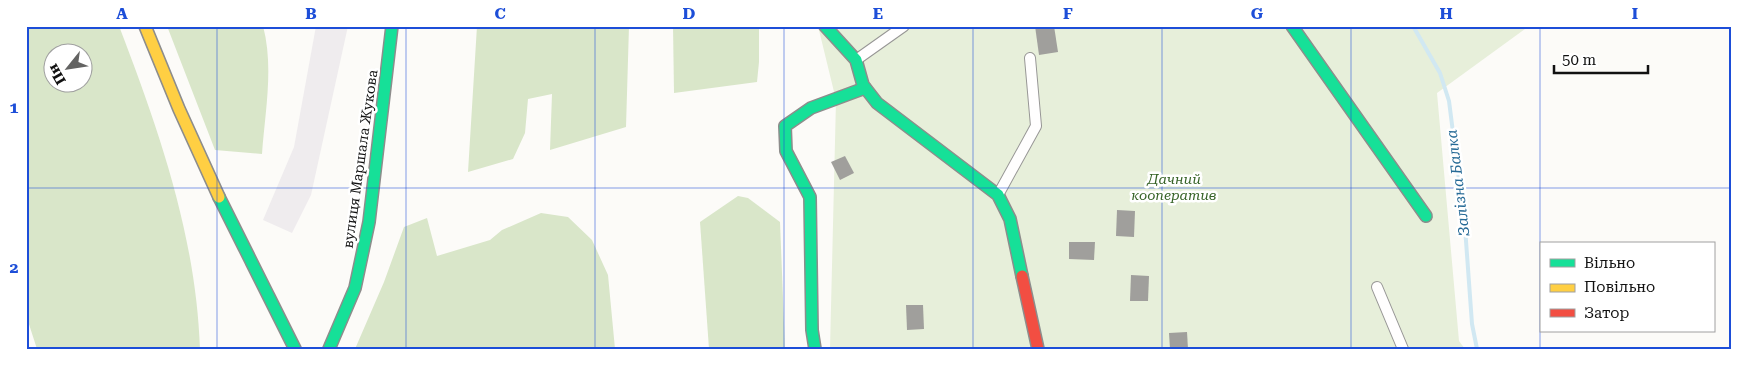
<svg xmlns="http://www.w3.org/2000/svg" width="1757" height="375" font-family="'Roboto Serif',serif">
	<rect width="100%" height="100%" fill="#fcfbf8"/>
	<path fill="#efecee" d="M316,26H348L311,195L292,233L263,220L294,147Z"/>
	<path fill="#e7efda" d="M818,26H1529L1437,93L1459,341L1465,349H830L836,100Z"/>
	<g fill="#d9e6c9" fill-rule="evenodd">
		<path d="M26,26H119C159,130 196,236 200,349H37L26,315ZM52,52H82V82H52Z"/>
		<path d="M167,26H263C274,67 265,112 262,154L215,150Z"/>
		<path d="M477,26H629L626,127L550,150L552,94L528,99L525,133L513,159L468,172Z"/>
		<path d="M673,26H759V62L757,82L674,93Z"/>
		<path d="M738,196L748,198L780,222L785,349H709L700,222Z"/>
		<path d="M541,213L568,217L592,240L608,275L615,349H355L384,282L404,227L427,218L437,256L490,240L502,230Z"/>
	</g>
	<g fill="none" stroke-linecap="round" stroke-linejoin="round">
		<path stroke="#d1e8f2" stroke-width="4" d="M1413,26L1440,73L1449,101L1465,227L1472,324L1477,349"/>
	</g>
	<g fill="#a09f9c">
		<path d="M1035,26H1054L1058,52L1039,55Z"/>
		<path d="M845,156L854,173L840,180L831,162Z"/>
		<path d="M1117,210L1135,211L1134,237L1116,236Z"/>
		<path d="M1069,242H1095L1094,260L1069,259Z"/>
		<path d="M1131,275L1149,276L1148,301H1130Z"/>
		<path d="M906,305H923L924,329L907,330Z"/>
		<path d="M1187,332L1188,349H1170L1169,333Z"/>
	</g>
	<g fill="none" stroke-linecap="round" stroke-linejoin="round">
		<defs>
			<g id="street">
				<path d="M856,60L904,26"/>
				<path d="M998,195L1036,126L1030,58"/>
				<path d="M1377,287L1403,349"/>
			</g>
			<g id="fast">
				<path d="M825,26L856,60L863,85L877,103L998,195L1010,219L1022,276"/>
				<path d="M1292,26L1426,216"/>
				<path d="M219,197L295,349"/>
				<path d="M329,349L355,288L369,222L392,26"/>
				<path d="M815,349L812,330L810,197L786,151L785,126L811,108L865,88"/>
			</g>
			<path id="slow" d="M145,26L179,109L219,197"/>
			<path id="jam" d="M1022,276L1038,349"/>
		</defs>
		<use href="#street" stroke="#979695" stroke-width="12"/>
		<use href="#fast" stroke="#8d8d8c" stroke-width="14"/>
		<use href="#slow" stroke="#8d8d8c" stroke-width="14"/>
		<use href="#jam" stroke="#8d8d8c" stroke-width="14"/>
		<use href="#street" stroke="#fffefe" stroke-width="10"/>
		<use href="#fast" stroke="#16e098" stroke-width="11"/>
		<use href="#slow" stroke="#ffcf43" stroke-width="11"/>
		<use href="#jam" stroke="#f24e42" stroke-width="11"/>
	</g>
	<path fill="none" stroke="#1d4ed8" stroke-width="1" stroke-opacity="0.55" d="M217,26V349M406,26V349M595,26V349M784,26V349M973,26V349M1162,26V349M1351,26V349M1540,26V349M26,188H1731"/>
	<g text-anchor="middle" stroke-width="5" stroke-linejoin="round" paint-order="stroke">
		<g font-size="14" fill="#111" stroke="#fff">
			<text transform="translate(360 159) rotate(-82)" y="5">вулиця Маршала Жукова</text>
		</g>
		<g font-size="14" font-style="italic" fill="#366327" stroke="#fff">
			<text x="1174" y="184">Дачний<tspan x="1174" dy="16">кооператив</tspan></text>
		</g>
		<g font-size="15" font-style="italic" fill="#266a96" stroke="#fff">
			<text transform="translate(1458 183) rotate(-97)" y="5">Залізна Балка</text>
		</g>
	</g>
	<rect width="1757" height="375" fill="none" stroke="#ffffff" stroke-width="55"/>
	<rect x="1540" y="242" width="175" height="90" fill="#ffffff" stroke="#a0a0a0"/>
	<rect x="1550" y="259" width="25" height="8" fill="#16e098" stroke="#a0a0a0"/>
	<text x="1584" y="268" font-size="15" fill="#111111">Вільно</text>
	<rect x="1550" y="284" width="25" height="8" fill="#ffcf43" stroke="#a0a0a0"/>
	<text x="1584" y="292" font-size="15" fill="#111111">Повільно</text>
	<rect x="1550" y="309" width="25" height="8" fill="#f24e42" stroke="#a0a0a0"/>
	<text x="1584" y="318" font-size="15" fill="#111111">Затор</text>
	<g transform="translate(68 68) rotate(240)"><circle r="24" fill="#ffffff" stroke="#a0a0a0"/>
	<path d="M0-4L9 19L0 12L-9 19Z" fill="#636362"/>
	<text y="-8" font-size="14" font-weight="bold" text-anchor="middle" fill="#111111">Пн</text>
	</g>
	<path d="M1554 65v8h94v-8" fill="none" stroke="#111111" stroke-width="2.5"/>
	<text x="1562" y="65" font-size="15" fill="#111111" stroke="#ffffff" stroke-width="4" paint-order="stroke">50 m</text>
	<rect x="28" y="28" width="1702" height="320" fill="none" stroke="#1d4ed8" stroke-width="2"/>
	<g font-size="16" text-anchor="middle" font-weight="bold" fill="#1d4ed8">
		<text x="122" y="19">A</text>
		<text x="311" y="19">B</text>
		<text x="500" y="19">C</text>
		<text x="689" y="19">D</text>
		<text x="878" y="19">E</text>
		<text x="1068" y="19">F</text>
		<text x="1257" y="19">G</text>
		<text x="1446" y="19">H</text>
		<text x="1635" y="19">I</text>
		<text x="14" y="113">1</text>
		<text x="14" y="273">2</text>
	</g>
</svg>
